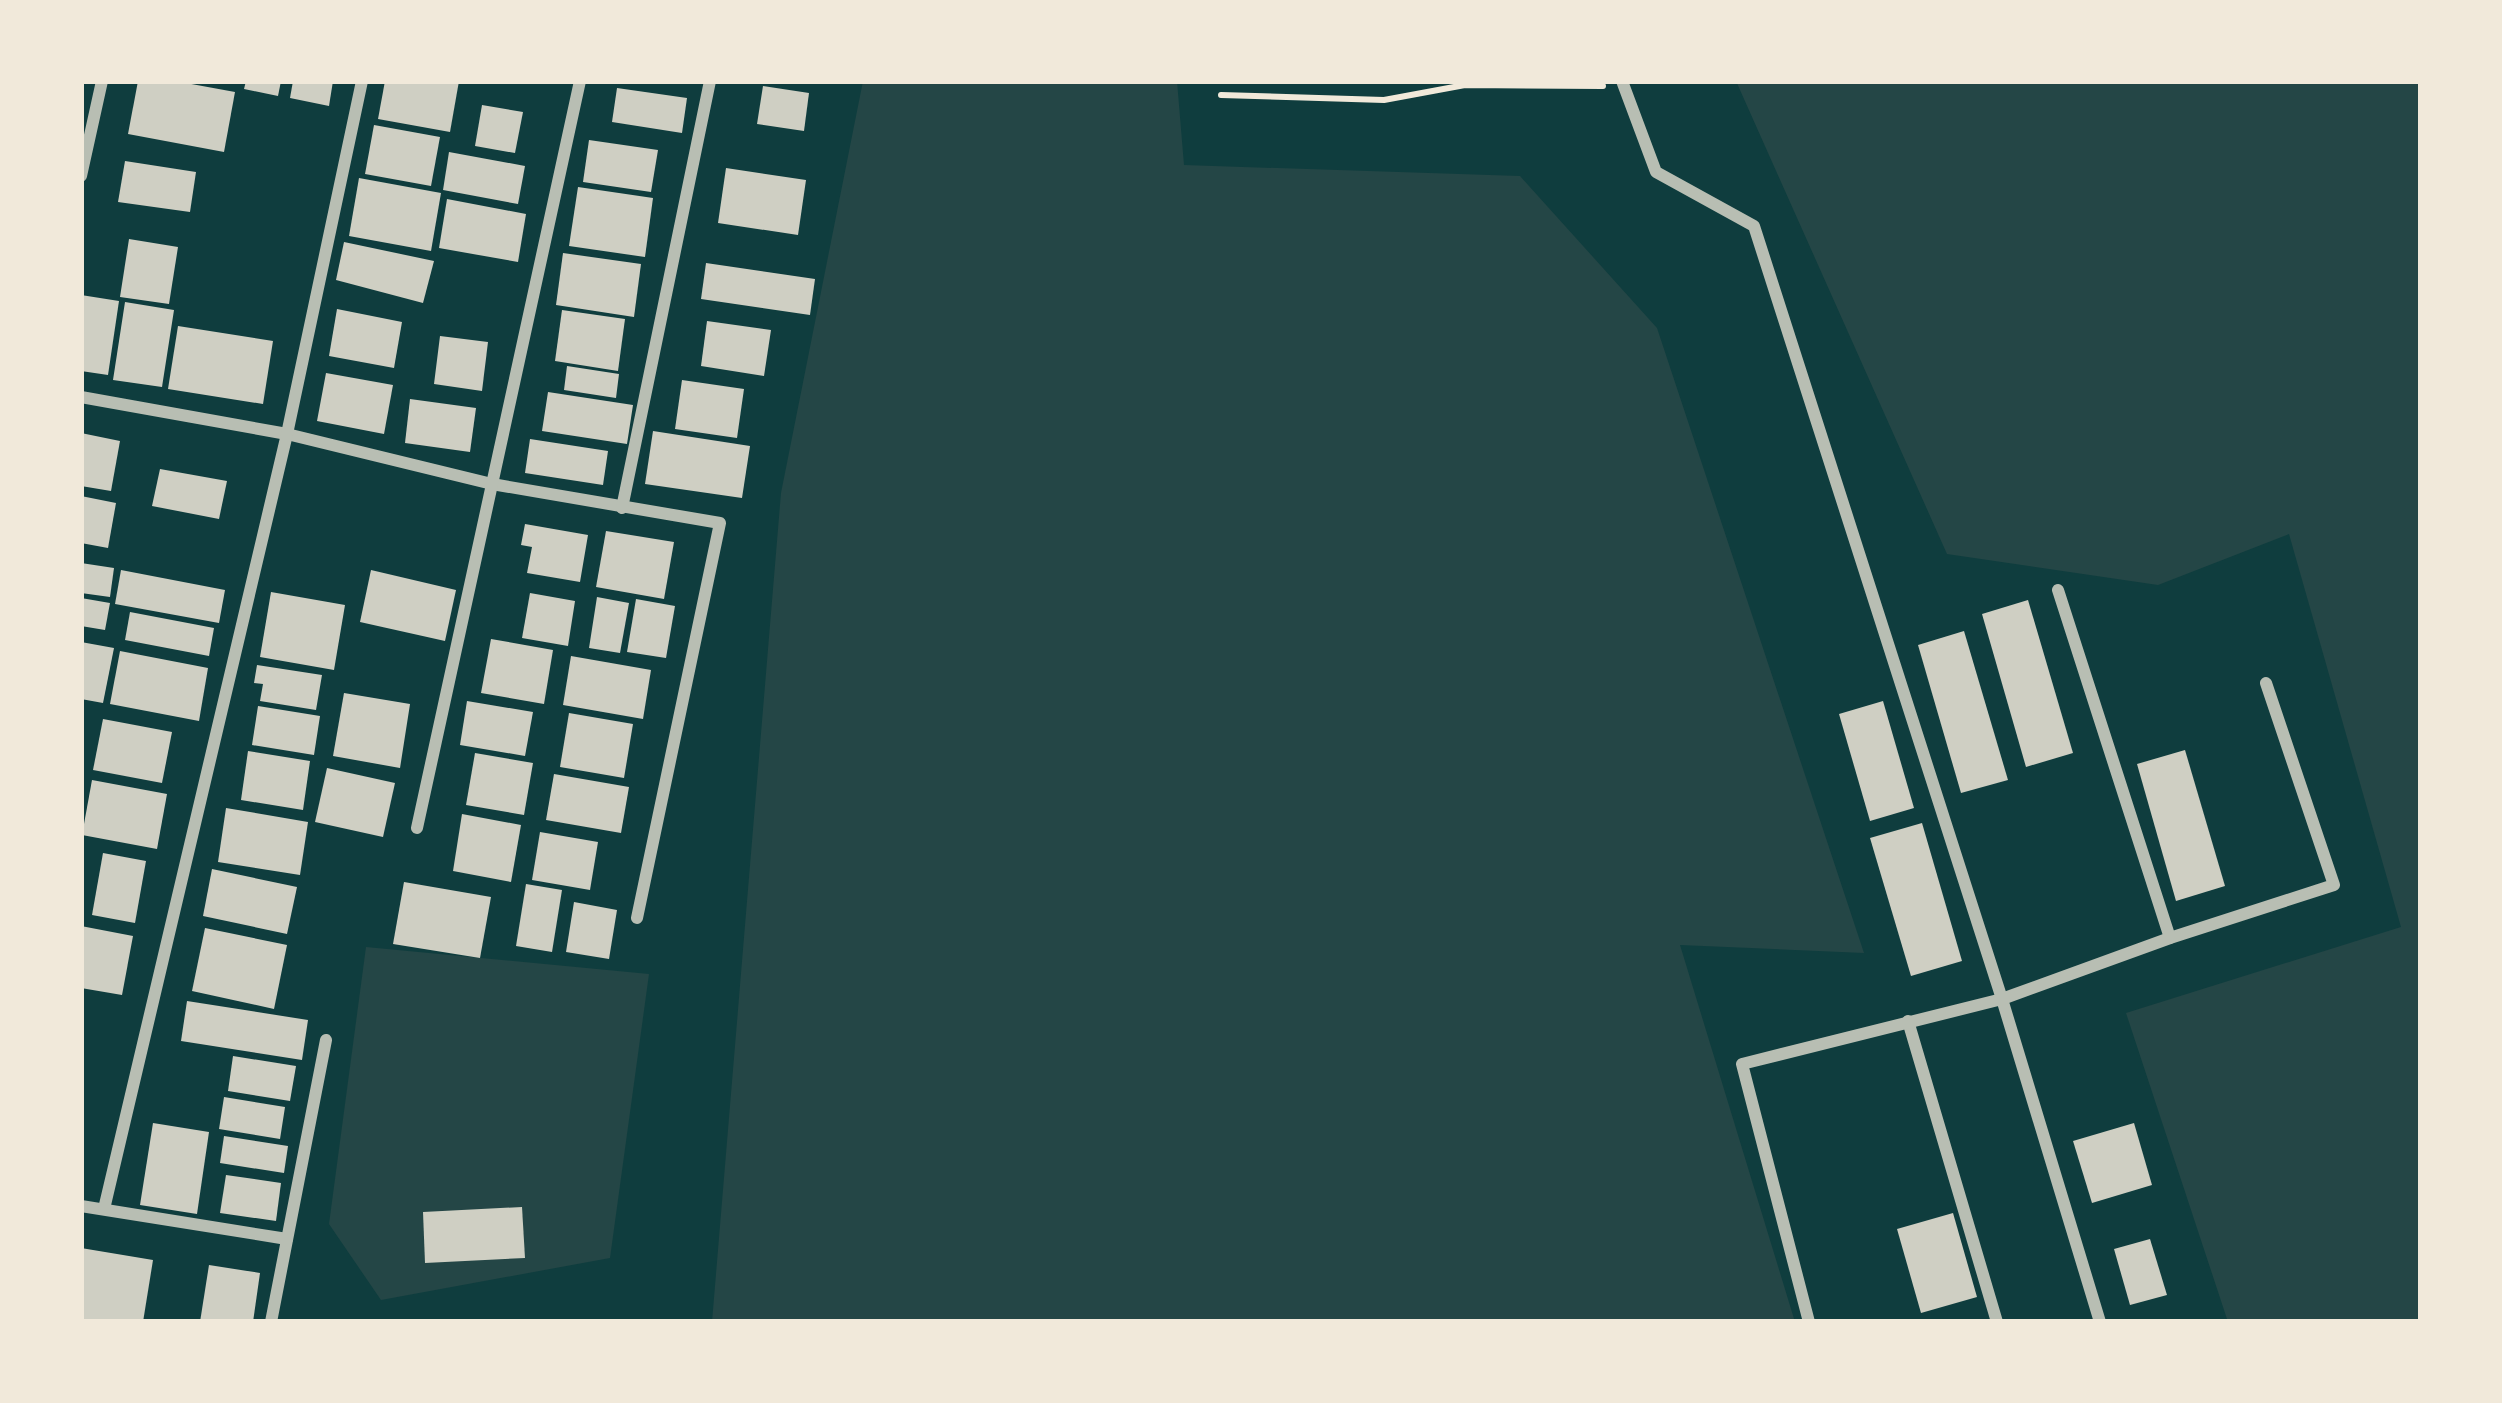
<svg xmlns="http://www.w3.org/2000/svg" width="2502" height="1403" font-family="'Nunito Sans',sans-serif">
	<rect width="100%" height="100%" fill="#0f3d3e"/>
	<g fill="#244646">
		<path d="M863,81H1177L1184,165L1520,176L1657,328L1864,953L1680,945L1795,1322H712L781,493Z"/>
		<path d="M1736,81H2421V1322H2228L2126,1013L2401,927L2289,534L2158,585L1947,554Z"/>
		<path d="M366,947L649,974L610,1258L381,1300L329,1224Z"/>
	</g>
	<g fill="#cfcfc3">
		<path d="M138,81H175L235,92L224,152L128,134Z"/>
		<path d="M246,81H281L278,96L244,89Z"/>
		<path d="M293,81H333L329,106L290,98Z"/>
		<path d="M385,81H459L450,132L378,119Z"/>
		<path d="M763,86L809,93L804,131L757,124Z"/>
		<path d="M617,88L687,98L682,133L612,122Z"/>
		<path d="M482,105L523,112L515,153L475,146Z"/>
		<path d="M374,125L440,137L431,186L365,174Z"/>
		<path d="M589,140L658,150L651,192L583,182Z"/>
		<path d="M449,152L525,166L518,204L443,190Z"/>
		<path d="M125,161L196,172L190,212L118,202Z"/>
		<path d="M726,168L806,180L798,235L718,223Z"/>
		<path d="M359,178L441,193L431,251L349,236Z"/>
		<path d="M578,187L653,198L645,257L569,246Z"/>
		<path d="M447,199L526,214L518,262L439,248Z"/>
		<path d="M129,239L178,247L169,304L120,297Z"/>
		<path d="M344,242L434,261L423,303L336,280Z"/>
		<path d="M563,253L641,264L634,317L556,305Z"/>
		<path d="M706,263L815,279L810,315L701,299Z"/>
		<path d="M81,295L119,301L108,375L81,371Z"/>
		<path d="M125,302L174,310L162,387L113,380Z"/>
		<path d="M337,309L402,322L394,368L329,356Z"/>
		<path d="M562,310L625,319L618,371L555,361Z"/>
		<path d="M707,321L771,330L764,376L701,366Z"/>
		<path d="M178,326L273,341L263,404L168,389Z"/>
		<path d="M440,336L488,342L482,391L434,384Z"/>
		<path d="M567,366L619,374L616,398L564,390Z"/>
		<path d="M326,373L393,385L384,434L317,421Z"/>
		<path d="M682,380L744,389L737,438L675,429Z"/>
		<path d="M548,392L633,405L627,444L542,431Z"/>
		<path d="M410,399L476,408L470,452L405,443Z"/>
		<path d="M653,431L750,446L742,498L645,484Z"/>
		<path d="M81,433L120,441L111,491L81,486Z"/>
		<path d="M530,439L608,451L603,485L525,473Z"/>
		<path d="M160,469L227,481L219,519L152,506Z"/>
		<path d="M81,496L116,503L108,548L81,543Z"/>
		<path d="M525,524L588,535L580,582L527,573L532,547L521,545Z"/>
		<path d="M606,531L674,542L664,599L596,587Z"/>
		<path d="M81,563L114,568L110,597L81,593Z"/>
		<path d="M121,570L225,590L219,623L115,604Z"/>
		<path d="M371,570L456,590L445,641L360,622Z"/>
		<path d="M271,592L345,605L334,670L260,657Z"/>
		<path d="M530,593L575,601L568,646L522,638Z"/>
		<path d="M597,597L629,603L620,653L589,648Z"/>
		<path d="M81,598L110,603L105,630L81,626Z"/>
		<path d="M636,599L675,606L666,658L627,652Z"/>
		<path d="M2028,600L2073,753L2026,767L1982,614Z"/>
		<path d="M130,612L214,628L209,656L125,640Z"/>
		<path d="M1964,631L2008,780L1961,793L1918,645Z"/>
		<path d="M491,639L553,650L544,704L481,693Z"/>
		<path d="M81,642L114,648L103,703L81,699Z"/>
		<path d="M120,651L208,668L199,721L110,704Z"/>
		<path d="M571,656L651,670L643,719L563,705Z"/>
		<path d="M257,665L322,675L316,710L260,701L263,684L254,683Z"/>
		<path d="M344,693L410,704L400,768L333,756Z"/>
		<path d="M467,701L533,712L525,756L460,745Z"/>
		<path d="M1883,701L1914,808L1870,821L1839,714Z"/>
		<path d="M258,706L320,716L314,755L252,745Z"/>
		<path d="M569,713L633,724L624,778L560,767Z"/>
		<path d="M103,719L172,732L162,783L93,770Z"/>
		<path d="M2185,750L2225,886L2176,901L2137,764Z"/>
		<path d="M248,751L310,761L303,810L241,800Z"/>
		<path d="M475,753L533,763L524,815L466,805Z"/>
		<path d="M327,768L395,783L383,837L315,822Z"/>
		<path d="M554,774L629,787L621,833L546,820Z"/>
		<path d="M92,780L167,794L157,849L82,835Z"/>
		<path d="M226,808L308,822L300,875L218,862Z"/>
		<path d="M462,814L521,825L511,882L453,871Z"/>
		<path d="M1922,823L1962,961L1911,976L1870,838Z"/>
		<path d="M540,832L598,842L590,890L532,880Z"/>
		<path d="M103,853L146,861L135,923L92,915Z"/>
		<path d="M212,869L297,887L287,934L203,916Z"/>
		<path d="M404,882L491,897L480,958L393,944Z"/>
		<path d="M526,884L562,890L552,952L516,946Z"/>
		<path d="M574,902L617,910L609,959L566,952Z"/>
		<path d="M81,926L133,936L122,995L81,988Z"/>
		<path d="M205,928L287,945L274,1009L192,991Z"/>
		<path d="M187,1001L308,1020L302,1060L181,1041Z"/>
		<path d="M233,1056L296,1066L290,1101L228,1091Z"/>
		<path d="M224,1097L285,1107L280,1139L219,1129Z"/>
		<path d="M153,1123L209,1132L197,1214L140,1205Z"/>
		<path d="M2134,1123L2152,1185L2092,1203L2073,1141Z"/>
		<path d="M224,1136L288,1146L284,1173L220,1163Z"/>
		<path d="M226,1175L281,1183L276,1221L220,1213Z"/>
		<path d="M522,1207L525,1258L425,1263L423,1212Z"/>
		<path d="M1953,1213L1977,1297L1921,1313L1897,1229Z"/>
		<path d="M2150,1239L2167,1295L2130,1305L2114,1249Z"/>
		<path d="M81,1248L153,1260L143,1322H81Z"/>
		<path d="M209,1265L260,1273L253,1322H200Z"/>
	</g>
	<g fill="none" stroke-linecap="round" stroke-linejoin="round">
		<path stroke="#f1e9da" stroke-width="6" d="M1221,95L1384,100L1465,85L1603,86"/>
		<g stroke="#b8beb3" stroke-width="12">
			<path d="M1622,81L1656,172L1754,226L2002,999L2100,1322"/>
			<path d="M81,176L102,81"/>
			<path d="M81,397L287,434L492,484L720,523L637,918"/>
			<path d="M622,508L710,81"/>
			<path d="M2058,590L2170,938"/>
			<path d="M417,828L580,81"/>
			<path d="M1908,1021L1997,1322"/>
			<path d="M81,1206L287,1239"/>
			<path d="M104,1209L287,434L362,81"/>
			<path d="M271,1322L326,1040"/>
			<path d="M1809,1322L1742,1064L2002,999L2170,938L2334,885L2266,683"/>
		</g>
	</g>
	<rect width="2502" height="1403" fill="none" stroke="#f1e9da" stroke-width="168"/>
</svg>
